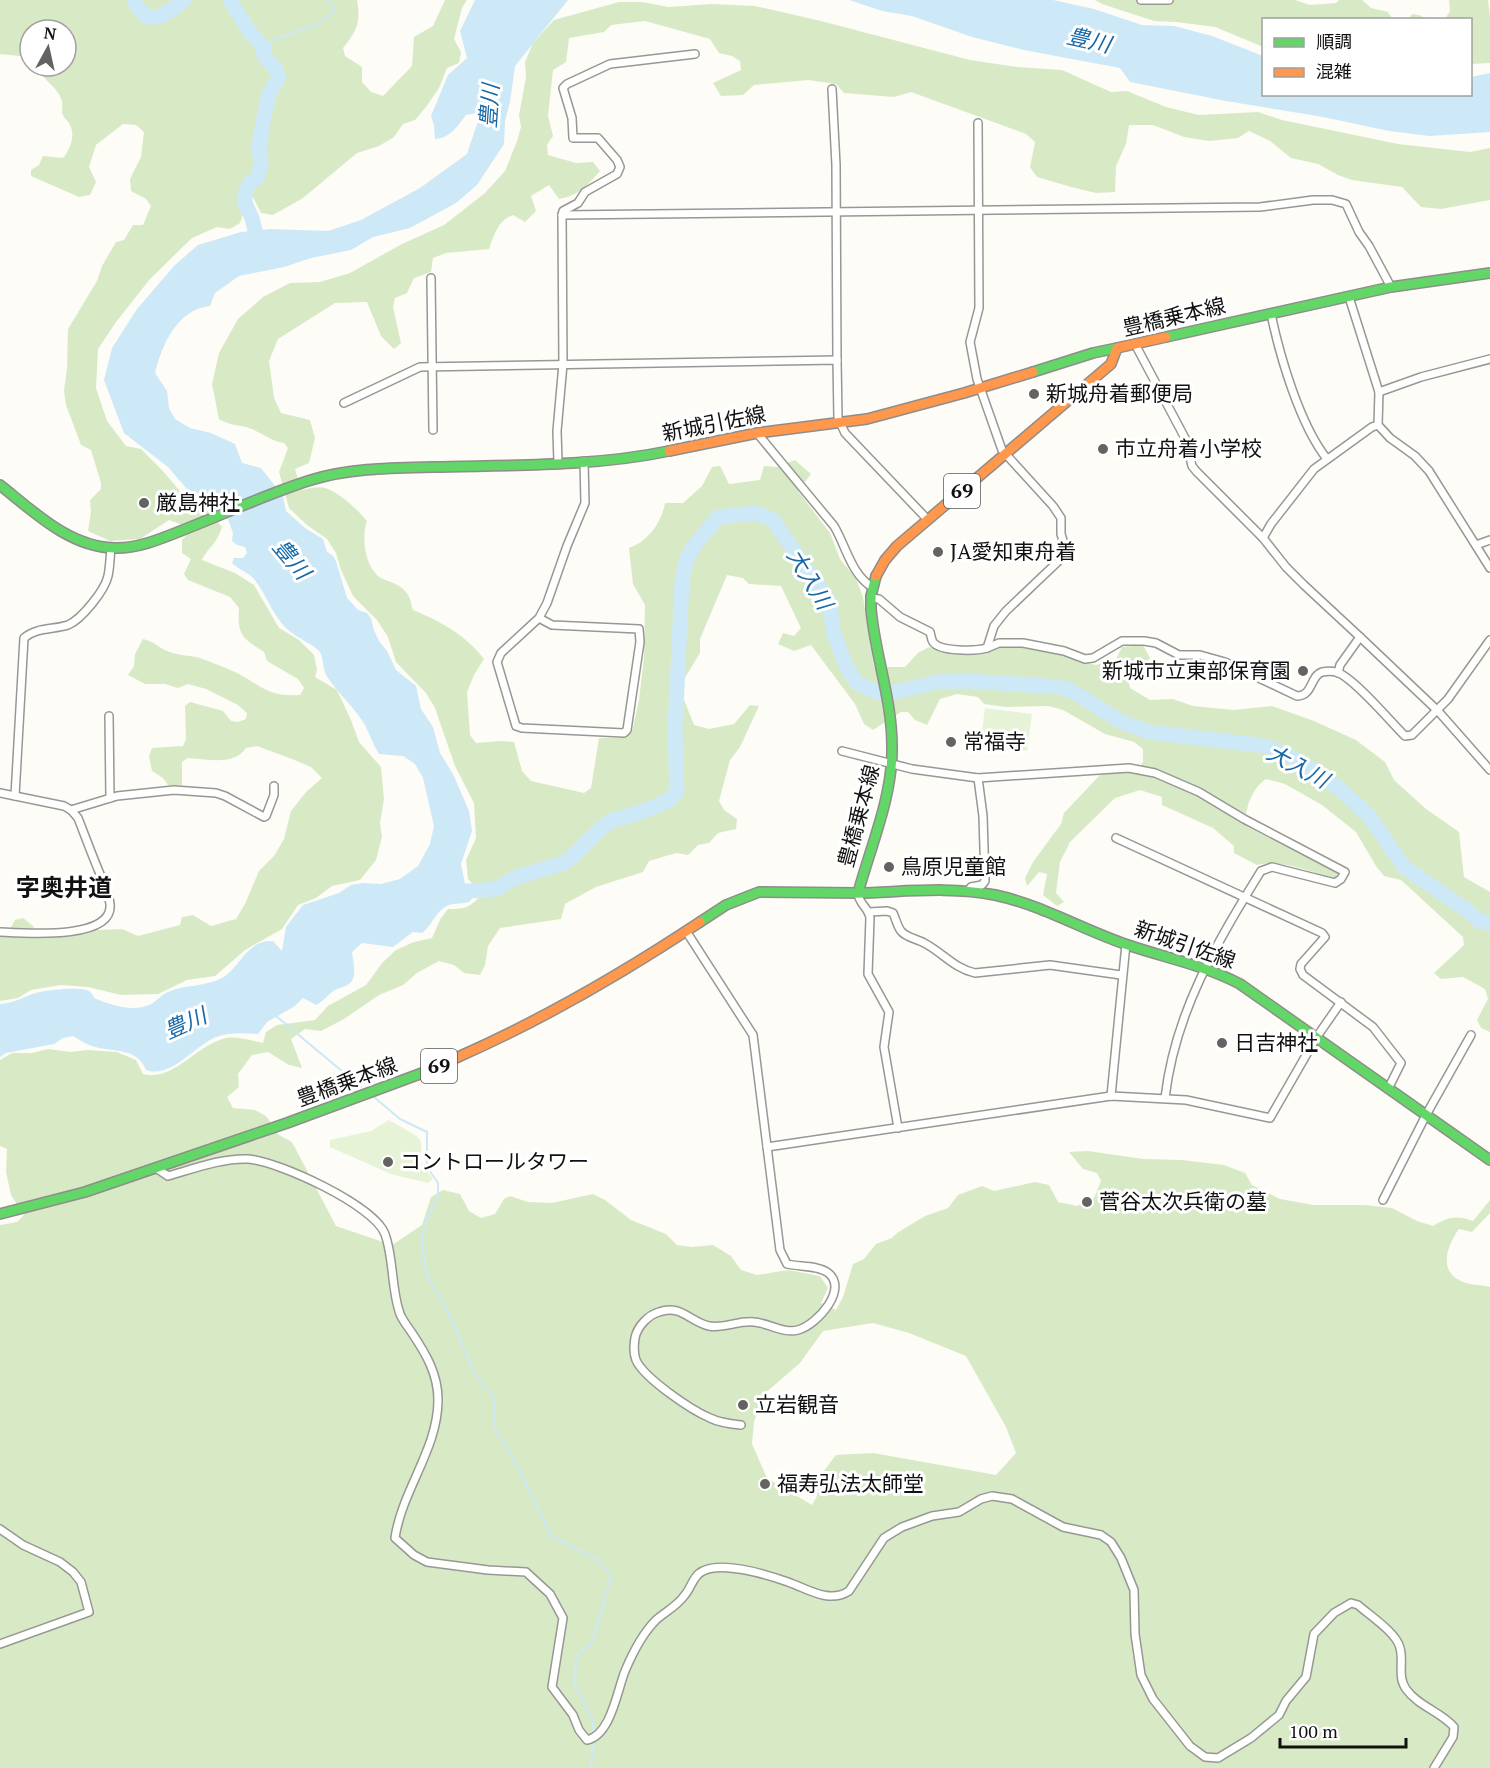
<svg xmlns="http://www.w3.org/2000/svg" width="1490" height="1768" font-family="'PT Serif','Noto Sans JP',serif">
	<rect width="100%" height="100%" fill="#fdfcf7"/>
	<g fill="#e7f3d7">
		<path d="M985,708L1032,714L1027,751L980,746Z"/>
		<path d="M389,1120C396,1125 421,1136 421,1142C422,1148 420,1156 420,1162L433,1179L428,1183L391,1174L330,1147V1140L371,1131Z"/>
	</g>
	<g fill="#d8eac5" fill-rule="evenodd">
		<path d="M0,0H357C361,22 357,31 343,48L345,56L362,67V82L371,92L383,96L412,66L414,37L433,26L445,0H467L462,8L454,39L461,52L459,63L447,68L439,88L426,107L415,120L403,124L394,137L379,146L357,153L303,198L273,215L261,213L253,197L247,201L240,223L230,229L217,227L192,238L150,279L116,322L98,349L96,388L107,421L126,446L141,449L162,470L190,503C206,506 212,515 222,527C217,544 209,546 202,560L235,573L254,585L279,628L299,640L314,655L317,670L315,677L337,690L351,720L359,742L381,767L384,799L380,823L382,837L376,860L360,880L332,886L316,898L298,905L282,929L245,950L215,976L187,980L158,994L121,995L88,987L61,985L31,990L18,998L0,1001V936L7,934L15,920L23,918L33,926L38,937L71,936L98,930L122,929L138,936L180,925L182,917L193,915L211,926L236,919L245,904L259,871L274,856L284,839L291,811L306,792L322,778L311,767L292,759L257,746L246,748C234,766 207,759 188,758L182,762V785H168L163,778L152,771L149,756L152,748L183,746L186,739L185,706L190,702L223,711L231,721L238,722L246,719L247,713L238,705L206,689L188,684L178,688L165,684H145L128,675L134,666L135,654L143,639C153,641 158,647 167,651C178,656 189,655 200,658C211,662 224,667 235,672C261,685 267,697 300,695L304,688L298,679L267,661L264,652C242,638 237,634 239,608L230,597L188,580L184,574L191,559L182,553V540L187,535L180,524L169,520L140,539L110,541L88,531L91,511L90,500L101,489V483L91,450L81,445L66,405L64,391L67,368L68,329L97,281L102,266L116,242L124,240L133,225H143L151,206L146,199L131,191L130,179L141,157L144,132L136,125L123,124L96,145L89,167L96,182L90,195L79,197L31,176V170L39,165L43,156L63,158C71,148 76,135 69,123C67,120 64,118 63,115C61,111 63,105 62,101C58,87 42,80 37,66H66V30H30V57L0,54Z"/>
		<path d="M1095,0H1295L1310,5L1336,3L1339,0H1362L1371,8L1388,12L1392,18H1409L1412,14L1419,15L1427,19L1264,20L1263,46H1261L1215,27L1176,22L1154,21L1102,4Z"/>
		<path d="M1449,0H1488L1490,17V63L1471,64L1470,20L1445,19L1450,11Z"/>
		<path d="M619,2H642L669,7L712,4L755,6L821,21L970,60L1017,67L1062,70L1111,92L1127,91L1166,107L1199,115L1258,112L1282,120L1398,144L1470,152L1490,148V200L1441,209L1421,207L1402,187L1352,180L1338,175L1318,164L1291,158L1270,141L1249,131L1238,138L1209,141L1184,137L1153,125H1129L1126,144L1116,166L1115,192L1096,193L1071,187L1037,177L1030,167L1035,142L1026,134L911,92L894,97L844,93L836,84L808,80L754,85L743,95L721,96L713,83L741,70L740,61L732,56L719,53L710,39L645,21L611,25L604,32L569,38L566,62L553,70L548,116L553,136L547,145L548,155L576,163L593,162L600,171C588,185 578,196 559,199L549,185L531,196L536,211L525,222L513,215C498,220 494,235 489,249L446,253L433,258L431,272L414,278L407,293L395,298L393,307L401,343L394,349L381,336L367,302L335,303L278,339L269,361L274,398L281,413L310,420L315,438L309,463L295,469L301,490C309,489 318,486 325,488C338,491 359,511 367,521C361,537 365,568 381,578C389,582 400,584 406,592C410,596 411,604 413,610C440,621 467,636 484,659L474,675L467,692L470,735L476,743L501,741L514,742L522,771L531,781L584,793L591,788L599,738H619L632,732L639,700L644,657L645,605L633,584L629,548C648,541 661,524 665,503H683L702,486L712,467L720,466L729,484L760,480L764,466L778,467L795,460L811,474L798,491L830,533L840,559L856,579L863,597L874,667H905L918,653L929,647L942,652H971L989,645H1019L1062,652L1083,662L1096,665L1116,659L1122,647L1143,645L1150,658L1139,676L1128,680L1130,688L1150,700L1173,699L1193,706L1234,710L1272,706L1314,721L1356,740L1385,762L1394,780L1426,809L1459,832L1464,877L1490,892V1032L1481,1028L1477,1020L1488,999L1485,989L1463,977L1441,979L1434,973L1464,945L1463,937L1401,880L1384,876L1376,866L1356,832L1322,805L1285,784L1266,779C1252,788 1244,810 1246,826C1276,843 1310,853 1338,874L1335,879C1311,872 1282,859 1257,865L1234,853V846L1213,828L1162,805V797L1140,790L1115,798L1070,842L1060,862L1056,893L1064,902L1057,906L1043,895L1047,874L1039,872L1027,886L1025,878L1033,862L1061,824L1064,813L1100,775L1137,771L1143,762V749L1134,742L1105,734L1063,710L1048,706L1006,707L984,704L978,697L957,694L940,699L927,725L915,720L908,712H901L873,730L864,724L855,704L811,645L794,651L778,644L783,633L794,636L801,628L781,586L749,584L743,578L727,575L700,639V653L683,681L681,692L694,725L709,729L734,724L750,705L759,706L740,747L730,760L719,801L724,810L737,819L736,829L718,833L709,843L698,845L688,855L676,853L649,861L643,872L596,887L565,904L561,919L500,928L488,946L485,965L480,975L464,973L454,965L439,961L417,973L403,985L379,995L344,1019L321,1031L305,1029L291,1039L302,1068L289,1065L268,1052L252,1055L238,1074L239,1087L227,1097L233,1108L255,1110L266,1116L279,1135L292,1142L336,1226L392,1245L422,1225L431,1197L443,1190L460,1194L469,1211L481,1218L495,1214L504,1199L510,1196L528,1202L552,1203L593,1194L605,1200L631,1220L666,1234L677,1245L692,1247L713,1245L731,1256L741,1270L757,1275L788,1270L820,1276L828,1288L821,1303L836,1310L843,1297L853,1264L864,1259L876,1244L892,1238L897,1233L925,1216L948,1208L958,1195L982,1186L994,1191L1035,1182L1049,1185L1058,1202L1077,1206L1094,1198L1101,1181L1097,1173L1083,1169L1069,1152L1088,1151L1143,1159L1182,1160L1224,1165L1245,1173L1252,1185L1280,1199L1313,1205H1364L1392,1208L1417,1221L1433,1226C1448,1217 1456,1215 1473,1221L1490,1200V1213L1472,1232L1459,1229C1446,1247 1437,1274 1466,1283C1473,1285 1482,1285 1490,1287V1768H0V1225L17,1222L24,1215L11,1195L6,1172L7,1149L0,1146V1060L12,1053H32L48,1049L71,1052L87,1050L117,1052L136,1060L143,1074C174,1082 195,1045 226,1038C237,1036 252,1041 263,1043L266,1032L277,1025L315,1020L328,1006L366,985L383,962L396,950L414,942L432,938L441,918L448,909C461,909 469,909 478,898L493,896L489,885L475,886L468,879L466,860L476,838L474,803L455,766L435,708L426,693L396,662L388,637L377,620L353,596L341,570L336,553L327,539L307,525L289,508L279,472L288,448L284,443C272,441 263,434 252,429C239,424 233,427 219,419L212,384L219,353L238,319L263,297L290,283L320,282L350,273L402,244L444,225L485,193L505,171L517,141L521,127L519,115L526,77L525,62L533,43L554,20ZM873,1323L909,1333L966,1356L1006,1427L1016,1453L996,1475L873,1453L836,1455L819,1477L817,1496L812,1505L767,1478L752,1444L754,1422L763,1395L800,1363L823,1331Z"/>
	</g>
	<g fill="#cde8f7">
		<path d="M475,0H568L515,66L510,102L505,121L504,144L477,185L456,203L410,228L373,237L351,250L311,258L284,267L239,276L215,293L210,306C178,309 162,344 155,373L167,391L169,408L175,419L190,428L211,433L235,444L242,463L261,468L283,496L286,511L305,528L323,539L327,552L333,556L336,561L347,598L358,610L367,613L371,618L374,630L379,641L387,651L396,670L416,686L421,709L433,727L440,753L453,774L469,811L472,831L461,864L465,884L472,888L475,895L469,902C462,904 455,903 449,905C435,911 433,925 422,933L413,932L393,947L362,943L352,952C353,961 358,978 349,984C343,988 336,988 331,993C325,998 323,1001 316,1005L303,998L295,1006L267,1022L258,1034C244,1033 230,1032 216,1037C194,1046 171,1079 146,1070C138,1048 114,1052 95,1047C87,1045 80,1040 73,1036L63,1038L54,1044L6,1053L0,1057V1004C14,1003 23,997 36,993C46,990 80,986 89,991C92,993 93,995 94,998C110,1005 132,1012 149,1005C156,1002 161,995 168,992C185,984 206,987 222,978C240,968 247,939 273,941L282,951L286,927L303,905L339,893L351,885L363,883L381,884L400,879L418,866L430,844L434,826L423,778L415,764L403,756L379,754C373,744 370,735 365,725C355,708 339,694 328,678C322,670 324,659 320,652C316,646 294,636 287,629C272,615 267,595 254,579C248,572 239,570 232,563L234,558H243L247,553L245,547L237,545L232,541L233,533L228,519L193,496L168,467L124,433L104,380L112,348L137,309L175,265L198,245L241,232L271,229L328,231L361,220L420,188L467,154L481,112L466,115C457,127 450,138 435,139L434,125L431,116L448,75L467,58L460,31Z"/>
		<path d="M849,0H1053L1094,9L1142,25L1174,26L1212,36L1263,56L1264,94H1470L1471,77L1490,73V132L1430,136L1389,131L1323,117L1226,101L1130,82L1120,68L1024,50L972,37L912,16L882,11Z"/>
	</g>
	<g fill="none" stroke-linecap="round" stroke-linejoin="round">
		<g stroke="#cde8f7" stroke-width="2">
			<path d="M264,47L278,38L316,25L333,13L334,8L327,0"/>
			<path d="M276,1016L361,1087"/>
			<path d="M374,1097L400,1119L427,1132V1163L429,1170L438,1183V1197L427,1218L423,1235L422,1245L427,1276L450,1316L473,1370L494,1398L495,1429L520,1471L551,1536L600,1561L611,1576L592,1642L576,1657L575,1685L593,1721V1735"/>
			<path d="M591,1768L593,1741"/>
		</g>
		<g stroke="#cde8f7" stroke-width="15">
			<path d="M134,0C148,30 165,15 184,0"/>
			<path d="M230,0L251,34L264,47C261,59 269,60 275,68C277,71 277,74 279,77L269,94L265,112L259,146L261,166L257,178L249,184L245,193V203L252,218L260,251"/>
			<path d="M453,892L497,889L514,878L564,863L573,856L602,827L613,820L641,812L668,801L677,791L675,729L682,582L686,562L692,549L718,517L756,513L773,520L830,603L833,631L840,650L847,668L857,683L876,692H896L936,682L968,681L1060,687L1072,691L1122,722L1149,732L1266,746L1291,757L1317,772L1341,790L1370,817L1404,867L1468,911L1479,921L1490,923"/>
		</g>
		<defs>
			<g id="street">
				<path d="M1141,0H1169"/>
				<path d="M832,89L836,165L837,360"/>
				<path d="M562,215L1260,207L1313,200H1332L1346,204L1359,232L1369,246L1391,287"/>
				<path d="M431,278L433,430"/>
				<path d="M1349,297L1379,392L1378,425L1390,438L1415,456L1429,471L1490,568"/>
				<path d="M1271,314C1280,357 1300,425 1327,459"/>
				<path d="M1135,344L1186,440L1192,466L1196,471L1263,538L1286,567L1304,585L1360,637L1340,665L1338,673"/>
				<path d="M1379,392L1421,377L1490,359"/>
				<path d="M344,403L420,367L837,360L838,418L845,433L928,520"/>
				<path d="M757,433L834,526C846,546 851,574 872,587"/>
				<path d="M558,463L557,431L563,364L562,215L563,211L578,203L585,192L617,174L620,167L617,160L598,138H573L572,118L563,88L567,84L610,64L695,54"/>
				<path d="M1263,538L1271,524L1314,469L1372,427L1378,425"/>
				<path d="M1476,545L1490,540"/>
				<path d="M871,598L879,599L900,617L930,632C931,635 931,639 933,642C940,652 976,651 987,648L994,626L1006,611L1067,553L1061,534V518L1053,506L1002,450L977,379L970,342L979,308L978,123"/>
				<path d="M539,618L552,625L639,629L640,642L627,730L624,733L522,728L516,726L497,662L501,653L539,618L547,603L567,546L585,503L584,461"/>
				<path d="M1360,637L1438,711L1490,770"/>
				<path d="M987,648L999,643H1023L1064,651L1085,659L1093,658L1122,641H1144L1156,643L1179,655H1200L1225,662L1297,696C1313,696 1310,676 1322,672C1328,671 1336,671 1341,674C1360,685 1389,720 1405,736L1412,735L1448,699L1490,640"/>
				<path d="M109,716L110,798"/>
				<path d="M842,751L912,769L978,778L1129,768L1155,773L1199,792L1244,819L1345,872L1341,879L1335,883L1272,867L1261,871C1216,944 1175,1012 1165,1098"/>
				<path d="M0,793L64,806L71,810L78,818C85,836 92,855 100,874C104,884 109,894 110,904C114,941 22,933 0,932"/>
				<path d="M15,796L24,638C37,627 52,630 68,625C82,619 105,590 108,576C110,567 110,557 111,548"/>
				<path d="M71,810L117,796L174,790L216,793L225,796L264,817L266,816L274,795V786"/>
				<path d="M1116,838L1322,933L1325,937L1301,964L1300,969L1303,975L1373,1027L1401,1063L1388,1089"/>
				<path d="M968,891L971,887L982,885L985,881L983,816L978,778"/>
				<path d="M858,893C858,903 869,908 870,918L868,974L889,1012L884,1047L898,1128"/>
				<path d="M869,912L887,911L893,913C896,919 897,926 901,931C906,938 919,939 926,944C944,954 954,968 975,973L1050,965L1121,975"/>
				<path d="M686,931L753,1035L780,1250L787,1264C800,1267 816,1265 827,1272C850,1288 817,1325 798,1330C784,1334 768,1323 754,1322C739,1320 724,1329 709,1326C690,1322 681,1304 659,1312C648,1315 637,1327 635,1338C634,1345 633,1352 636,1360C644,1378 691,1410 710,1418C720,1423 731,1424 741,1425"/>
				<path d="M1111,1096L1126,944"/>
				<path d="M767,1147L1111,1096L1186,1100L1270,1118L1316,1038L1341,1002"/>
				<path d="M156,1168L168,1176C193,1169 221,1158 248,1159C278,1161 374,1205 385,1234C394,1259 391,1289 400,1314C403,1321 408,1327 412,1333C426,1354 438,1374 438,1400C438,1449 402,1490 395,1538L414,1555L427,1562L488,1570L526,1572L550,1594L563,1618L552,1687L573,1715L579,1730L587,1740C611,1735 617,1691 625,1671C633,1652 642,1634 656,1620C665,1612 677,1606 684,1596C691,1589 693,1575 703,1571C723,1561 768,1575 788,1582C808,1589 829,1604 849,1591L884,1538L902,1527L932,1516L959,1512L981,1499L992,1496L1012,1499L1063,1527L1101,1535L1111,1542L1121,1558L1134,1590L1135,1634L1141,1675L1153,1699L1190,1746L1205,1757L1218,1758L1251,1738L1279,1715L1286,1701L1306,1677L1314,1634L1334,1613L1351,1603L1358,1605C1369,1615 1397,1633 1400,1648C1404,1662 1397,1676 1406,1689C1418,1706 1441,1712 1454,1727L1453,1737L1434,1768"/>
				<path d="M1383,1200L1426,1115L1471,1035"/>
				<path d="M0,1529L23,1545L60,1562L73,1572L81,1582L89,1612L0,1644"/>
			</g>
			<g id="fast">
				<path d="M1166,337L1391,287L1490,273"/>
				<path d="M1033,372L1093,353L1117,348"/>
				<path d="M0,485C33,511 69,547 114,548C139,549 165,537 188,528C229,512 269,493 311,480C350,468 392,468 433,467C511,465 592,467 669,451"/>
				<path d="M858,893C903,892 950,886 995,895C1042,905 1083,930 1128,945C1166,958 1204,965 1240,984L1490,1160"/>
				<path d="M700,922L726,905L759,892L858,893C871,845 893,796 892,746C892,699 875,655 871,609V596L876,576"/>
				<path d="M0,1214L85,1192L287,1123L425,1072L458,1057"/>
			</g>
			<g id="slow">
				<path d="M669,451L757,433L867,419L964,393L1033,372"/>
				<path d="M876,576L885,560L897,546L1111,364L1117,348L1166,337"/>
				<path d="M458,1057C542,1020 623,973 700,922"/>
			</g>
		</defs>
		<use href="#street" stroke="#979795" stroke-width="10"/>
		<use href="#fast" stroke="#8e8d8b" stroke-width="12"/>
		<use href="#slow" stroke="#8e8d8b" stroke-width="12"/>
		<use href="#street" stroke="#fffffe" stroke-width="7"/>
		<use href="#fast" stroke="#63d668" stroke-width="9"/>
		<use href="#slow" stroke="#ff974d" stroke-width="9"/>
	</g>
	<g fill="#646362" stroke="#fff" stroke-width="2">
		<circle cx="1034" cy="394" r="6"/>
		<circle cx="1103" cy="449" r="6"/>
		<circle cx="144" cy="503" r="6"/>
		<circle cx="938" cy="552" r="6"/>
		<circle cx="1303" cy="671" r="6"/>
		<circle cx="951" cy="742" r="6"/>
		<circle cx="889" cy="867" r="6"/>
		<circle cx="1222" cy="1043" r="6"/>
		<circle cx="388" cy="1162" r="6"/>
		<circle cx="1087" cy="1202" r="6"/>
		<circle cx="743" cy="1405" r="6"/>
		<circle cx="765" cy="1484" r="6"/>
	</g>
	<g text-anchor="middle" stroke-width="6" stroke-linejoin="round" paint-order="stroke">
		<g fill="#fff" stroke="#585858" stroke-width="1.5">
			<rect x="944" y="474" width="36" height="34" rx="4.5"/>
			<rect x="421" y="1049" width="36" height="34" rx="4.5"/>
		</g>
		<g font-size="20" font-weight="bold" fill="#111">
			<text x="962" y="498">69</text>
			<text x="439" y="1073">69</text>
		</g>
		<g font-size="21" fill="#111" stroke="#fff">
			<text transform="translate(1174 317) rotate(-13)" y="7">豊橋乗本線</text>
			<text transform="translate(714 424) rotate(-11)" y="7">新城引佐線</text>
			<text transform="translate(859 816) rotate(-75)" y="7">豊橋乗本線</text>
			<text transform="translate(1185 945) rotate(19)" y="7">新城引佐線</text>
			<text transform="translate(347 1082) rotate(-20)" y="7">豊橋乗本線</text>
		</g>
		<g font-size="21" fill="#111" stroke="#fff" text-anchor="start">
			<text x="1046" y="401">新城舟着郵便局</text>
			<text x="1115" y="456">市立舟着小学校</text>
			<text x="156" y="510">厳島神社</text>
			<text x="950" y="559">JA愛知東舟着</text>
			<text x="1291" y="678" text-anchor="end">新城市立東部保育園</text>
			<text x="963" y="749">常福寺</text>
			<text x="901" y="874">鳥原児童館</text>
			<text x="1234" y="1050">日吉神社</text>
			<text x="400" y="1169">コントロールタワー</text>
			<text x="1099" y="1209">菅谷太次兵衛の墓</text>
			<text x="755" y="1412">立岩観音</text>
			<text x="777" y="1491">福寿弘法太師堂</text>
		</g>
		<g font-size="22" font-style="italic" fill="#1768a6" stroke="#fff">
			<text transform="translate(1089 40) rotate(13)" y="8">豊川</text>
			<text transform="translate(489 106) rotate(-86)" y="8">豊川</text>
			<text transform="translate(292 559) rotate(50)" y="8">豊川</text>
			<text transform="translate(810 579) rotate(59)" y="8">大入川</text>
			<text transform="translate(1298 766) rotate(28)" y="8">大入川</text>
			<text transform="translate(185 1023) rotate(-24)" y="8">豊川</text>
		</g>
		<g font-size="24" font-weight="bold" fill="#111" stroke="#fff">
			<text x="64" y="896">字奥井道</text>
		</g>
	</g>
	<rect x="1262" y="18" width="210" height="78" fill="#ffffff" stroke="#a0a0a0" stroke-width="1.5"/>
	<rect x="1274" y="38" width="30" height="9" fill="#63d668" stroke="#a0a0a0" stroke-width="1.5"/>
	<text x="1316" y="48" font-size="18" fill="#111111">順調</text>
	<rect x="1274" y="68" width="30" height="9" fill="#ff974d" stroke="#a0a0a0" stroke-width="1.5"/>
	<text x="1316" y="78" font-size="18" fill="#111111">混雑</text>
	<g transform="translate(48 48) rotate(8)"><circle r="28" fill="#ffffff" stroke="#a0a0a0" stroke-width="1.5"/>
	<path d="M0-4.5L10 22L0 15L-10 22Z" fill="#646362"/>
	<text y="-9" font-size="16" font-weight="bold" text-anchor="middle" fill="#111111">N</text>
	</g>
	<path d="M1280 1738v9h126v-9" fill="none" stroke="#111111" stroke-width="3"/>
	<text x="1289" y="1738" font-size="18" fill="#111111" stroke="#ffffff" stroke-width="4.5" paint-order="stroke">100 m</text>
</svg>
